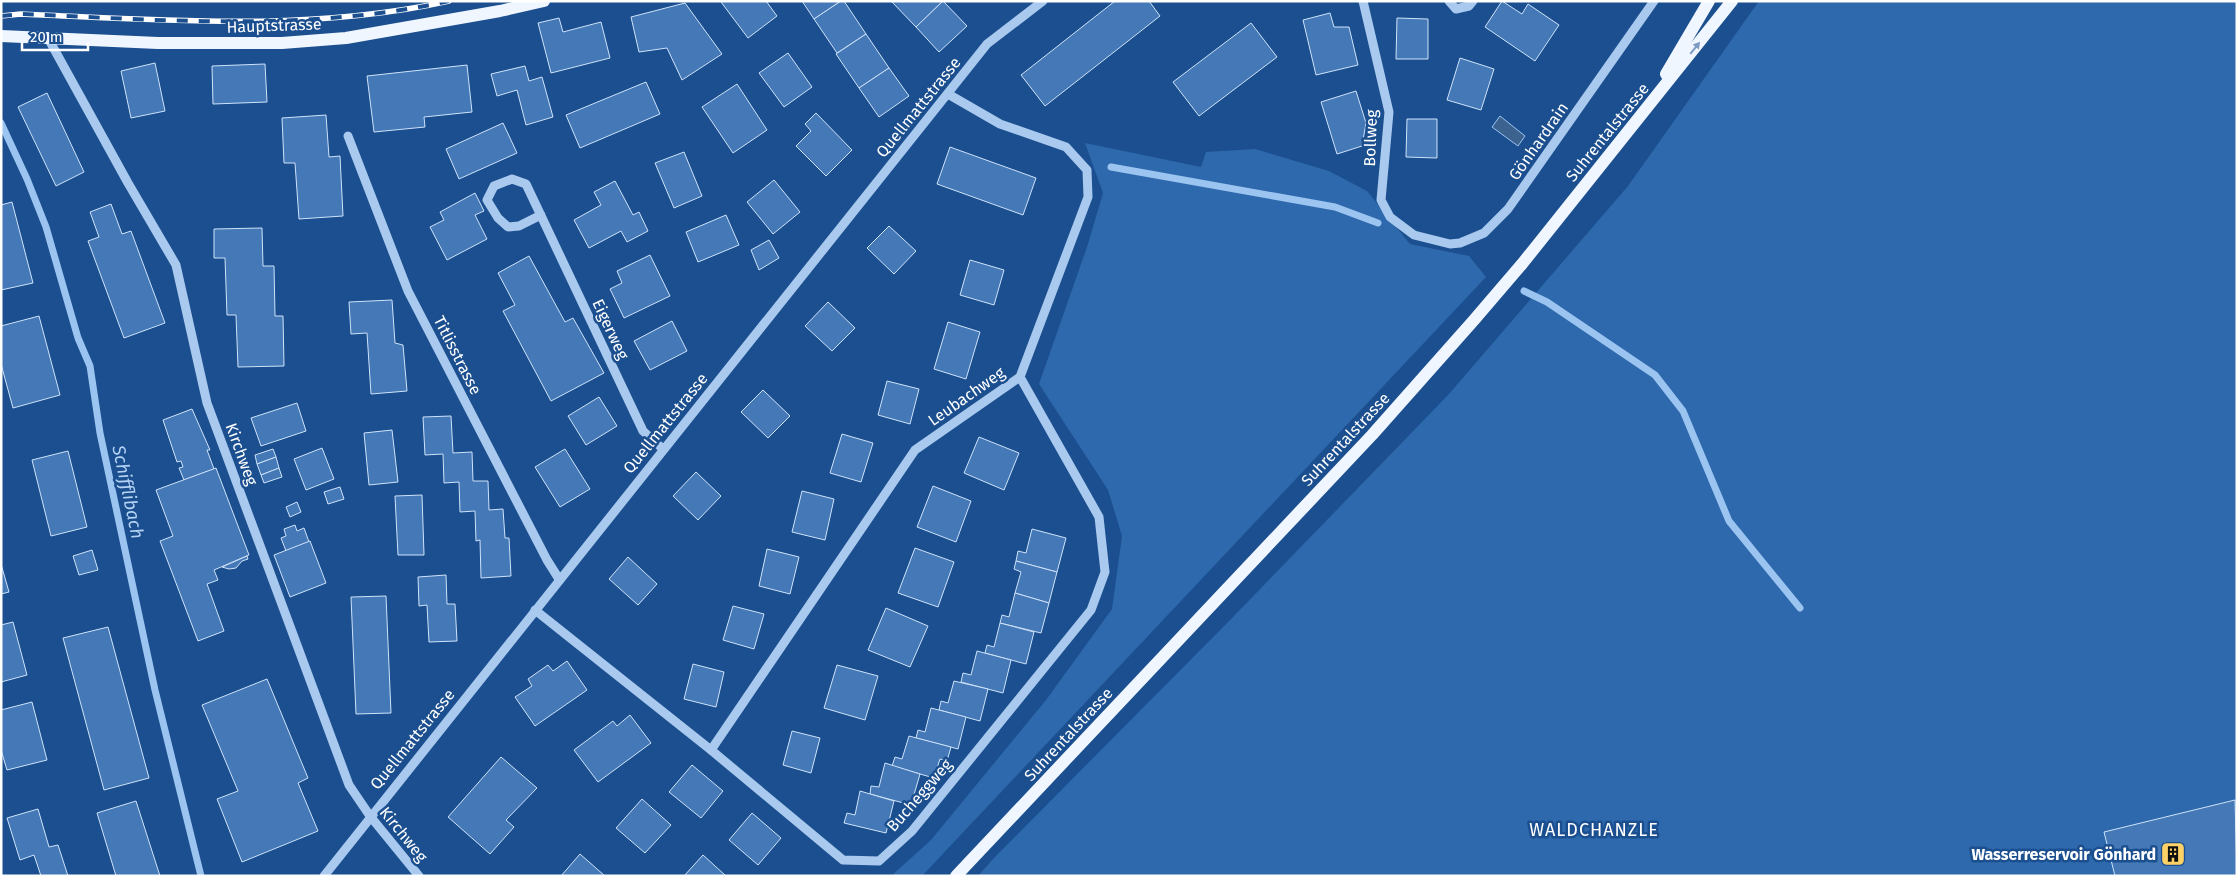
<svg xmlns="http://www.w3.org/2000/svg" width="2238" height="877" font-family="'Fira Sans',sans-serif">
	<rect width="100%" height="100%" fill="#1b4f8f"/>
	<g fill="#2e69ad">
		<path d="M1759,1H2237V876H978L993,859L1233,617L1449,394L1628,186Z"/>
		<path d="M1085,143L1201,167L1206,152L1255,149L1329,171L1367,191L1410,244L1469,256L1486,277L922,876H891L931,840L1046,700L1112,609L1122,536L1108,490L1039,384L1087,247L1103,193Z"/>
	</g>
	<path fill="#3c6290" stroke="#9cc4f0" d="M1500,116L1525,136L1518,146L1492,127Z"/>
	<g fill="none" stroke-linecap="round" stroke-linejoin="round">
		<g stroke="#9cc4f0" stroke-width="7">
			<path d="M1,123L27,179L46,227L78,338L90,366L100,433L155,690L201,876"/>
			<path d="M1111,167L1335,207L1378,223"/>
			<path d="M1524,291L1547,302L1655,375L1683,411L1729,521L1800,608"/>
		</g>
	</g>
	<g fill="#4478b7" stroke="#cfe3fa">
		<path d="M723,1H766L777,16L748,38L721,2Z"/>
		<path d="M802,1H841L814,19Z"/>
		<path d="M841,1H844L866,34L837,53L814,19Z"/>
		<path d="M891,1H943L916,27Z"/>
		<path d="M943,1L967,26L939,52L916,27Z"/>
		<path d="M1115,1H1149L1160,16L1045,106L1021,75Z"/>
		<path d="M1502,1L1522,14L1528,4L1559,25L1535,61L1485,27Z"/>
		<path d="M685,3L722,54L682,80L667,48L639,52L631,17Z"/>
		<path d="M1330,13L1334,27H1349L1358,65L1316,75L1303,20Z"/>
		<path d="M559,18L563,32L601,22L610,58L551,73L538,23Z"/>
		<path d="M1397,18L1428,19V59H1396Z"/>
		<path d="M1251,23L1277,57L1199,116L1173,82Z"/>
		<path d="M866,34L889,68L859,88L836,54Z"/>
		<path d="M788,53L812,87L784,107L759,73Z"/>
		<path d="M1460,58L1494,69L1481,110L1447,100Z"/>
		<path d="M155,63L165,111L131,118L121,71Z"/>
		<path d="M265,64L267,102L213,104L212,66Z"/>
		<path d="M467,65L472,112L424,117L425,127L374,132L367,76Z"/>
		<path d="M525,66L529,81L542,77L553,117L526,125L517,90L497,96L491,74Z"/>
		<path d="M889,68L909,96L879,117L859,88Z"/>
		<path d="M646,82L660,114L580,148L566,115Z"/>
		<path d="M737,84L767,130L733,153L702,107Z"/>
		<path d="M1356,91L1366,123L1362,146L1337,154L1321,102Z"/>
		<path d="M47,93L84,172L56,186L18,107Z"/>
		<path d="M816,113L852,150L826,176L796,146L811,131L805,124Z"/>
		<path d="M326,115L329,157L340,156L343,216L299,219L295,163H284L282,118Z"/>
		<path d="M1407,119H1437V158L1406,157Z"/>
		<path d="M503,123L517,153L459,179L446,149Z"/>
		<path d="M950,147L1036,178L1023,215L937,184Z"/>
		<path d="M684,152L702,196L674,208L655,163Z"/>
		<path d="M774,180L800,212L773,234L747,202Z"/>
		<path d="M615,181L633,215L639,212L648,231L627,242L621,231L589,248L574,220L601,205L594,192Z"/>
		<path d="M475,193L484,211L475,215L487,239L447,260L430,227L444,220L440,212Z"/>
		<path d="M12,202L33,283L1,290V205Z"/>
		<path d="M111,204L122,234L131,231L165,323L124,338L88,241L99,237L90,212Z"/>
		<path d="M726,215L739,245L698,262L686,232Z"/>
		<path d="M889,226L916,251L894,274L867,248Z"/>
		<path d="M262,228L263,266H274L275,316H283L284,366L238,367L236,315H227L225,258H214V229Z"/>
		<path d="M769,240L779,258L759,270L751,250Z"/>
		<path d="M650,255L670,296L624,318L610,289L622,283L617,271Z"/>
		<path d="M529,256L565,322L573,318L604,373L551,401L503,311L515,305L498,273Z"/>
		<path d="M970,260L1004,270L994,305L960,295Z"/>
		<path d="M392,300L395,343L403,345L407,391L371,394L367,333L351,334L349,302Z"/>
		<path d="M828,302L855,328L832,351L805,326Z"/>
		<path d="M39,316L60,395L13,408L1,364V326Z"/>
		<path d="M672,321L687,351L650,370L634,341Z"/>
		<path d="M948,322L980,332L966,379L934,369Z"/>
		<path d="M887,381L919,389L910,424L878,415Z"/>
		<path d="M763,390L790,416L768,438L741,412Z"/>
		<path d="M599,397L617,426L586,445L568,416Z"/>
		<path d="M297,403L306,431L261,446L251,418Z"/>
		<path d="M192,409L210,450H207L214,469L184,480L179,468L183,467L181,461L177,462L163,420Z"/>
		<path d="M451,416L453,453L472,452L473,481H488L489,510L503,509L505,538H509L511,576L481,578L480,540L476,541L475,511L460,512L459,482L444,483L443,454L425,455L423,417Z"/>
		<path d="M392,430L398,482L369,485L364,433Z"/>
		<path d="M842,434L873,443L861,482L830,473Z"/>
		<path d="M979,437L1019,453L1004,490L964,473Z"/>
		<path d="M322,448L334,479L306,490L294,459Z"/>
		<path d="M273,449L276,457L257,464L255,455Z"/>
		<path d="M565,449L590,489L560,507L535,467Z"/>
		<path d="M68,451L87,527L51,536L32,460Z"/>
		<path d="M276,457L279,468L261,475L257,464Z"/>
		<path d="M216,468L249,555L214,570L218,580L207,584L224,631L198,641L160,541L173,536L156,490Z"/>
		<path d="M279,468L282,477L264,483L261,475Z"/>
		<path d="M696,472L721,496L698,520L673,496Z"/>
		<path d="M933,486L971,501L956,542L917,527Z"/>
		<path d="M340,487L344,499L328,504L324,492Z"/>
		<path d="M802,491L834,499L825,540L792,532Z"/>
		<path d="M422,495L424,555H398L395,496Z"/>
		<path d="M297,502L301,512L290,517L286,507Z"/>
		<path d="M295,525L297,531L304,528L309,542L286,551L281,538L286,536L284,529Z"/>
		<path d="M1032,529L1066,538L1057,572L1016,561L1018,551L1026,553Z"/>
		<path d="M310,541L326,583L290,597L274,555Z"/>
		<path d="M915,548L954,562L938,607L898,593Z"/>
		<path d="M767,549L799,557L790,594L759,586Z"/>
		<path d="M92,550L98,570L79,575L73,556Z"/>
		<path d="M247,556L248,559L242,561L236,568L229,569L222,567Z"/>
		<path d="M628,557L657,584L638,605L609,579Z"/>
		<path d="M1016,561L1057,572L1049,603L1015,593L1021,572L1014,569Z"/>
		<path d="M1,564L9,592L1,594Z"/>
		<path d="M446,575L447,604H455L457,641L429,642L427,605L419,606L418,577Z"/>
		<path d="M1015,593L1049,603L1041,633L1000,623L1002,615L1009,617Z"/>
		<path d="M386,596L391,713L356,714L351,597Z"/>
		<path d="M733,606L764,614L754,649L723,640Z"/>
		<path d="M886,608L928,626L910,667L868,650Z"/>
		<path d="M13,622L27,675L1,682V625Z"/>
		<path d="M1000,623L1034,632L1026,664L985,653L987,645L994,647Z"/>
		<path d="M108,627L149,778L104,790L63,638Z"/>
		<path d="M977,651L1011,660L1003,693L961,682L963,673L971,675Z"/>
		<path d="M567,661L587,690L535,726L515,697L532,686L528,679L548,665L553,671Z"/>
		<path d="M693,664L724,672L716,707L684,699Z"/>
		<path d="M837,665L878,676L865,720L824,708Z"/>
		<path d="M267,679L308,778L298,783L318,831L242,862L217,799L238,791L202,705Z"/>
		<path d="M954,681L988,689L980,721L939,710L941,701L948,703Z"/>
		<path d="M32,702L47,760L7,770L1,750V710Z"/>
		<path d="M931,708L966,717L958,749L916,738L918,730L925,732Z"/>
		<path d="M630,715L651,743L598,782L574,750L613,721L617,726Z"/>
		<path d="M792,731L820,738L811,773L783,765Z"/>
		<path d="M909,736L951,747L947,761L940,759L934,778L892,766L895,757L902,759Z"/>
		<path d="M501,757L537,788L506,820L514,827L490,854L448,817Z"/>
		<path d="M885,763L920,774L911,805L870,794L871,786L879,787Z"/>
		<path d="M692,765L723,791L701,818L669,792Z"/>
		<path d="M860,791L894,801L886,833L844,823L847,813L855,815Z"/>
		<path d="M642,799L671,825L645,853L616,828Z"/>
		<path d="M2235,800L2237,876H2115L2104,832Z"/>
		<path d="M136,801L160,876H116L97,813Z"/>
		<path d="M38,809L49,847L58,845L68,876H41L34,855L20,860L7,818Z"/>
		<path d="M752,813L781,838L758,865L729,840Z"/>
		<path d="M580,854L605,876H561Z"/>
		<path d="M703,855L726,876H684Z"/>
	</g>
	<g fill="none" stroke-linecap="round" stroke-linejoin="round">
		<g stroke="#a9c9ee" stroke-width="9">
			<path d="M1363,1L1389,112L1381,200L1390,217L1414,235L1450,244L1460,243L1484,233L1508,209L1654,1"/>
			<path d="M1449,1L1456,9L1469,6L1473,1"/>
			<path d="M48,38L128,183L176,265L207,403L349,785L370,816L419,876"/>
			<path d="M348,136L408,291L547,560L559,579"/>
			<path d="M541,215L519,226L508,227L498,218L487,200L494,186L512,179L526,184L643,431L663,449"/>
			<path d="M535,610L711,750L843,860L879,861L912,831L1091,610L1105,572L1099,517L1020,377"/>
			<path d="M711,750L915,450L1020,377L1088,197L1087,170L1066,147L1000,124L948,94"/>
			<path d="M324,876L987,44L1043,1"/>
		</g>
		<g stroke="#f0f6ff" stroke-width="12">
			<path d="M1,36L158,43H282L346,38L500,11L544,1"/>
			<path d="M1666,74L1709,1"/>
			<path d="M956,876L1372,435L1474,320L1522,264L1732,1"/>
		</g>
		<defs>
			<path id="rail" d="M1,16L21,14C162,20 310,32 449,1"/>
		</defs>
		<use href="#rail" stroke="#fff" stroke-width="5.5"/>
		<use href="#rail" stroke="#1b4f8f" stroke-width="4" stroke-dasharray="11" stroke-linecap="butt"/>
	</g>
	<defs><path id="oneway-solid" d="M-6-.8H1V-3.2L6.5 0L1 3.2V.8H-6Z" transform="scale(1.25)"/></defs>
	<use fill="#7b9ac1" href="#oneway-solid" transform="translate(1695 48) rotate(-51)"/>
	<defs>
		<symbol id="building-square" viewBox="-11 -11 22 22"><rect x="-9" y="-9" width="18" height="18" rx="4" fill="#ffd166" stroke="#1b4f8f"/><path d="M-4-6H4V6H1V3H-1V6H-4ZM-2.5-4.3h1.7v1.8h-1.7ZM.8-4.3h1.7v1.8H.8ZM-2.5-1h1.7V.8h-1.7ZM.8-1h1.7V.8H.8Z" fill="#111"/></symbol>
	</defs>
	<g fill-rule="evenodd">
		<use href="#building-square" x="2159" y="840" width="28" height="28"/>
	</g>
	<g text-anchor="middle" stroke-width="5" stroke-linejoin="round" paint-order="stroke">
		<g font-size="16" fill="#fff" stroke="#1b4f8f">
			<text transform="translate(274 25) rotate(-2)" y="6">Hauptstrasse</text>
			<text transform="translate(918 107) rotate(-51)" y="6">Quellmattstrasse</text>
			<text transform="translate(1607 132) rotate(-51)" y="6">Suhrentalstrasse</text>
			<text transform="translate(1370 138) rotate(-88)" y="6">Bollweg</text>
			<text transform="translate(1538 141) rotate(-55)" y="6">Gönhardrain</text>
			<text transform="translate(611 329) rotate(65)" y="6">Eigerweg</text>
			<text transform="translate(458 355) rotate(63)" y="6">Titlisstrasse</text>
			<text transform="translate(966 396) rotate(-35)" y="6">Leubachweg</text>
			<text transform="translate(665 423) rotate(-51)" y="6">Quellmattstrasse</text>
			<text transform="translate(1345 439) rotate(-47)" y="6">Suhrentalstrasse</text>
			<text transform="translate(242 454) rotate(70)" y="6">Kirchweg</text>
			<text transform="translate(1068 734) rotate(-47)" y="6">Suhrentalstrasse</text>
			<text transform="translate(412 739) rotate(-51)" y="6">Quellmattstrasse</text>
			<text transform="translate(919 795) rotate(-49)" y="6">Bucheggweg</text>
			<text transform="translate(404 834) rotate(51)" y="6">Kirchweg</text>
		</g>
		<g font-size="16" font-weight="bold" fill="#fff" stroke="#1b4f8f" text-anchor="end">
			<text x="2156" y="860">Wasserreservoir Gönhard</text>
		</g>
		<g font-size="18" font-style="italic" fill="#b5d3f5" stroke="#1b4f8f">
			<text transform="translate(128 492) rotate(78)" y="6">Schifflibach</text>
		</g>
		<g font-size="18" letter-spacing="1" fill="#fff" stroke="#1b4f8f">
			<text x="1594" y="836">WALDCHANZLE</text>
		</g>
	</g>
	<rect width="2238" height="877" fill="none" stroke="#ffffff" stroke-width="5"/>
	<path d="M22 42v8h66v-8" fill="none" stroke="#ffffff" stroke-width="2.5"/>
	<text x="30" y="42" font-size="15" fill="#ffffff" stroke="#1b4f8f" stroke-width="4" paint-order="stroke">20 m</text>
</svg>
